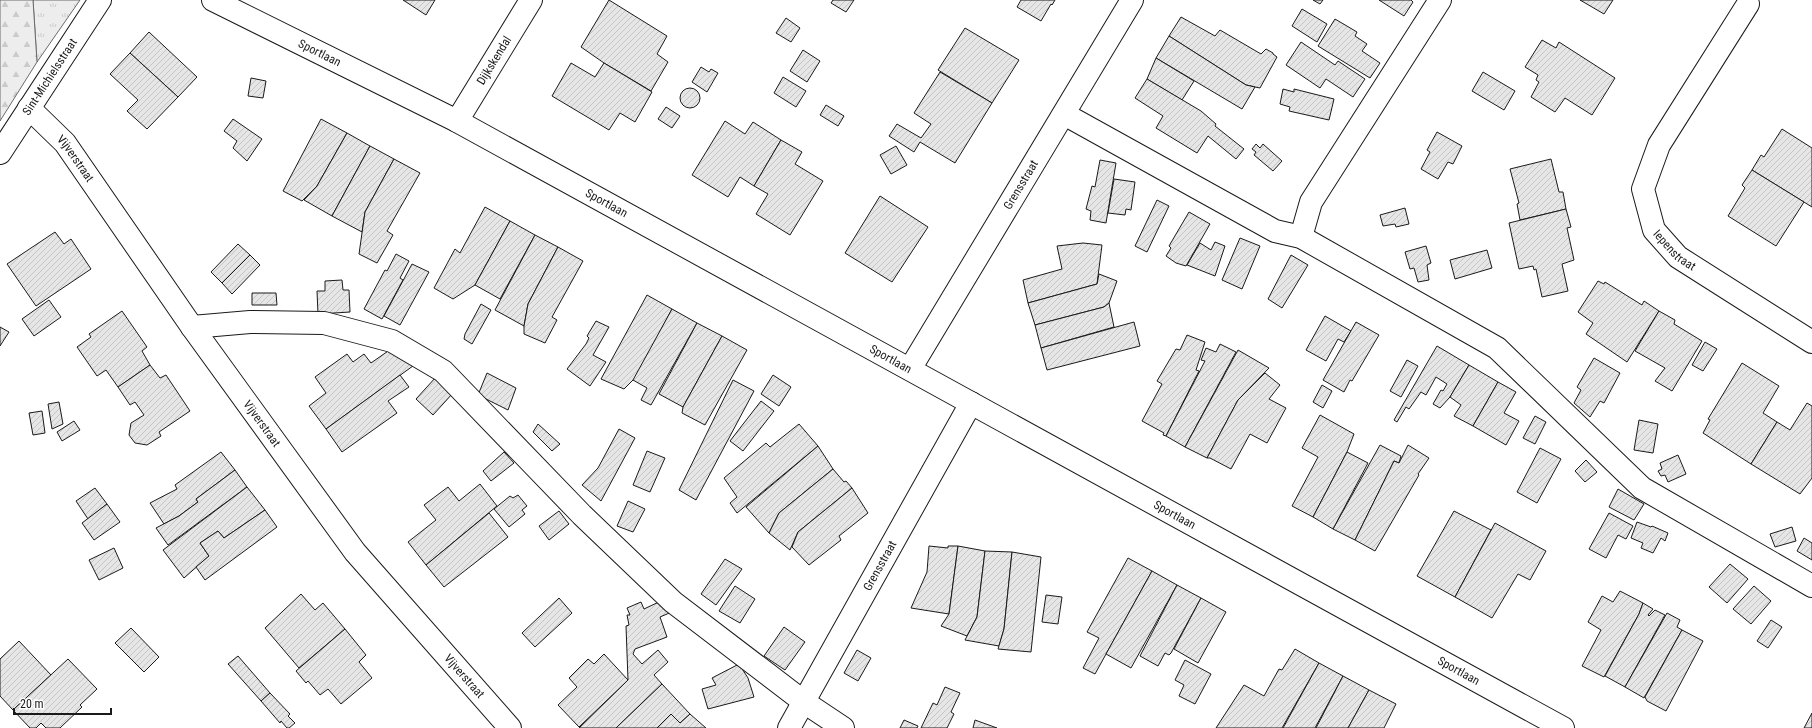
<svg xmlns="http://www.w3.org/2000/svg" width="1812" height="728" font-family="'Roboto Condensed',sans-serif">
	<defs>
		<pattern id="grass-tufts" width="24" height="20" patternUnits="userSpaceOnUse"><rect width="24" height="20" fill="#ededed"/><path d="M3 7l-1-3M5 7V3M7 7l1-3M15 17l-1-3M17 17v-4M19 17l1-3" fill="none" stroke="#cbcbcb"/></pattern>
		<pattern id="forest-firs" width="22" height="20" patternUnits="userSpaceOnUse"><rect width="22" height="20" fill="#ededed"/><path d="M5 1l3.5 6h-7zM16 11l3.5 6h-7z" fill="#cbcbcb"/></pattern>
		<pattern id="building-hatch" width="6" height="6" patternUnits="userSpaceOnUse"><rect width="6" height="6" fill="#e6e6e6"/><path d="M-1 1l2-2M0 6l6-6M5 7l2-2" fill="none" stroke="#c5c5c5"/></pattern>
	</defs>
	<rect width="100%" height="100%" fill="#fff"/>
	<path fill="url(#grass-tufts)" stroke="#6a6a6a" d="M33,0H80L37,62Z"/>
	<path fill="url(#forest-firs)" stroke="#6a6a6a" d="M0,0H33L37,62L0,121Z"/>
	<g fill="url(#building-hatch)" stroke="#1a1a1a">
		<path d="M403,0H435L426,15Z"/>
		<path d="M609,0L667,36L657,54L668,62L651,91L604,63L581,47Z"/>
		<path d="M833,0H854L846,12L831,3Z"/>
		<path d="M1021,0H1055L1052,5L1051,4L1041,21L1017,7Z"/>
		<path d="M1313,0H1323L1320,4Z"/>
		<path d="M1379,0H1411L1413,2L1404,16Z"/>
		<path d="M1580,0H1613L1604,14Z"/>
		<path d="M1302,9L1327,24L1317,42L1292,26Z"/>
		<path d="M1181,17L1215,36L1220,30L1261,54L1266,49L1273,53V54L1277,57L1260,88L1246,85L1169,36Z"/>
		<path d="M786,18L800,28L791,42L776,33Z"/>
		<path d="M1335,19L1357,32L1355,36L1367,44L1362,51L1380,63L1370,78L1318,46Z"/>
		<path d="M965,28L1019,60L992,103L938,70Z"/>
		<path d="M149,32L197,77L178,97L130,53Z"/>
		<path d="M1169,36L1246,85L1255,87L1242,109L1156,58Z"/>
		<path d="M1542,40L1556,48L1559,42L1615,78L1592,115L1565,98L1555,112L1531,97L1539,82L1536,80L1538,75L1525,67Z"/>
		<path d="M1301,42L1335,65L1338,61L1365,79L1353,97L1326,79L1320,88L1286,65Z"/>
		<path d="M803,50L820,61L807,82L790,71Z"/>
		<path d="M130,53L178,97L147,129L127,111L138,100L110,74Z"/>
		<path d="M1156,58L1194,81L1182,100L1147,79Z"/>
		<path d="M571,63L595,77L604,63L652,92L635,122L620,113L609,130L552,96Z"/>
		<path d="M701,67L709,72L711,69L718,73L707,92L692,82Z"/>
		<path d="M940,72L992,103L955,163L920,142L914,152L889,136L897,124L921,138L931,124L914,113Z"/>
		<path d="M1483,72L1515,91L1504,110L1472,91Z"/>
		<path d="M783,77L806,91L796,107L774,93Z"/>
		<path d="M251,78L266,81L263,98L248,96Z"/>
		<path d="M1147,79L1201,111L1216,124L1215,126L1244,149L1236,159L1208,136L1197,153L1156,128L1163,116L1135,98Z"/>
		<circle cx="690" cy="98" r="10"/>
		<path d="M1283,89L1294,92V89L1334,99L1329,120L1289,111L1290,107L1280,104Z"/>
		<path d="M826,105L844,116L838,126L820,115Z"/>
		<path d="M666,107L680,116L672,128L658,119Z"/>
		<path d="M233,119L262,139L247,161L233,148L237,141L224,131Z"/>
		<path d="M321,119L347,133L317,186L302,201L283,191Z"/>
		<path d="M725,121L745,134L753,122L781,140L754,186L740,177L728,197L692,175Z"/>
		<path d="M1782,129L1812,148V207L1752,170L1761,155L1764,157Z"/>
		<path d="M1437,132L1462,146L1453,164L1448,162L1438,179L1421,169L1430,152L1427,150Z"/>
		<path d="M347,133L370,146L332,216L304,200L317,186Z"/>
		<path d="M781,140L802,152L795,164L823,181L790,235L756,214L768,194L754,186Z"/>
		<path d="M1256,144L1260,148L1263,144L1282,161L1273,171L1254,155L1256,152L1252,149Z"/>
		<path d="M370,146L394,159L365,212L362,232L332,216Z"/>
		<path d="M896,146L907,165L891,174L880,155Z"/>
		<path d="M394,159L420,173L387,231L393,235L377,263L359,254L365,212Z"/>
		<path d="M1551,159L1559,192H1563L1566,209L1520,220L1517,204L1519,203L1510,169Z"/>
		<path d="M1100,160L1116,163L1106,223L1090,220L1091,211L1086,209L1092,186L1095,187Z"/>
		<path d="M1752,170L1804,202L1776,246L1728,216L1745,188L1742,185Z"/>
		<path d="M1114,179L1135,182L1131,210L1126,209L1125,215L1108,213Z"/>
		<path d="M880,196L928,227L892,282L845,253Z"/>
		<path d="M1157,200L1169,206L1147,252L1135,246Z"/>
		<path d="M485,207L510,221L475,285L453,299L434,288L455,249L460,253Z"/>
		<path d="M1405,208L1409,224L1396,227L1395,224L1383,226L1380,215Z"/>
		<path d="M1566,209L1571,227L1567,228L1574,260L1562,264L1568,291L1542,297L1536,269L1534,270L1533,266L1519,269L1509,223Z"/>
		<path d="M1189,212L1210,224L1186,266L1176,263L1166,256L1171,248L1169,246Z"/>
		<path d="M510,221L535,235L500,299L475,285Z"/>
		<path d="M55,232L64,244L71,239L91,269L36,306L7,264Z"/>
		<path d="M535,235L558,247L528,304L524,326L495,310Z"/>
		<path d="M1240,238L1260,246L1242,289L1222,280Z"/>
		<path d="M1215,242L1225,246L1215,276L1187,265L1200,243L1211,250Z"/>
		<path d="M1083,243L1102,245L1097,284L1028,303L1023,280L1062,269L1057,246Z"/>
		<path d="M238,244L250,255L222,283L211,272Z"/>
		<path d="M1426,246L1431,263L1427,265L1429,280L1418,282L1414,268L1410,269L1405,252Z"/>
		<path d="M558,247L583,261L552,317L557,320L545,343L524,334V326L528,304Z"/>
		<path d="M1487,250L1492,268L1455,279L1450,260Z"/>
		<path d="M396,254L409,261L400,278L403,280L382,319L364,309L385,270L387,271Z"/>
		<path d="M250,255L260,265L232,294L222,283Z"/>
		<path d="M1291,255L1308,265L1282,308L1268,299Z"/>
		<path d="M412,264L429,272L400,325L384,316Z"/>
		<path d="M1099,274L1117,281L1109,303L1104,307L1035,325L1028,303L1097,284Z"/>
		<path d="M342,280L343,290H349L350,312L318,314L317,291H325V281Z"/>
		<path d="M1598,281L1604,284L1605,282L1642,305L1644,301L1659,311L1627,362L1586,334L1593,323L1578,312Z"/>
		<path d="M252,293H276L277,305H252Z"/>
		<path d="M647,295L672,309L636,377L624,389L601,379Z"/>
		<path d="M49,300L61,317L34,336L22,319Z"/>
		<path d="M1109,303L1114,327L1041,348L1035,325L1104,307Z"/>
		<path d="M481,304L491,310L472,344L464,339L465,334Z"/>
		<path d="M672,309L697,323L651,405L641,400L647,388L633,380Z"/>
		<path d="M122,311L147,347L142,351L150,365L118,387L106,370L97,376L77,347L91,337L89,334Z"/>
		<path d="M1659,311L1675,320L1674,324L1702,341L1672,391L1655,381L1665,368L1635,351Z"/>
		<path d="M1325,316L1351,331L1344,342L1338,339L1326,361L1306,350Z"/>
		<path d="M596,321L609,327L593,355L606,362L590,386L567,369L586,344L589,338L587,336Z"/>
		<path d="M1134,322L1140,346L1047,370L1041,348Z"/>
		<path d="M1356,322L1379,335L1352,381L1350,380L1344,392L1323,380Z"/>
		<path d="M697,323L722,336L683,407L659,394Z"/>
		<path d="M0,327L9,332L0,346Z"/>
		<path d="M1187,335L1205,342L1196,370L1199,371L1166,436L1163,435L1164,433L1142,421L1162,384L1157,381L1176,349L1180,350Z"/>
		<path d="M722,336L747,350L705,425L682,413L683,407Z"/>
		<path d="M1705,342L1717,349L1703,371L1692,365Z"/>
		<path d="M1220,344L1236,352L1185,447L1166,436L1205,361L1201,360L1206,348L1216,352Z"/>
		<path d="M1437,346L1469,365L1450,397L1440,408L1433,404L1441,390L1443,391L1447,384L1436,377L1426,395L1421,392L1409,409L1406,407L1397,422L1394,420Z"/>
		<path d="M391,349L417,363L326,429L309,406L326,393L315,377L347,354L353,362L364,354L371,363Z"/>
		<path d="M1238,350L1269,368L1238,400L1207,458L1185,447Z"/>
		<path d="M1594,358L1620,373L1604,403L1600,401L1590,417L1574,403L1581,390L1577,387Z"/>
		<path d="M1407,360L1418,366L1401,397L1390,391Z"/>
		<path d="M1742,363L1779,386L1763,413L1777,422L1751,464L1703,433L1710,420L1708,419Z"/>
		<path d="M150,365L160,378L166,375L190,411L159,432L161,436L147,445L135,443L129,435L131,423L144,415L135,402L130,405L118,387Z"/>
		<path d="M1469,365L1498,382L1473,426L1454,416L1461,405L1450,397Z"/>
		<path d="M487,373L516,388L508,410L478,395Z"/>
		<path d="M1265,373L1280,385L1269,399L1286,408L1267,443L1250,434L1231,469L1210,458H1207L1238,400Z"/>
		<path d="M400,375L409,387L388,401L397,413L342,452L326,429Z"/>
		<path d="M773,375L791,387L779,406L761,394Z"/>
		<path d="M436,377L453,393L433,415L416,399Z"/>
		<path d="M733,380L754,391L696,500L679,490Z"/>
		<path d="M1498,382L1516,392L1504,413L1519,421L1506,445L1473,426Z"/>
		<path d="M1322,385L1332,391L1323,408L1313,402Z"/>
		<path d="M761,401L774,411L743,451L730,441Z"/>
		<path d="M59,402L63,424L52,429L48,404Z"/>
		<path d="M1807,403L1812,406V478L1800,494L1751,464L1777,422L1790,430Z"/>
		<path d="M42,411L45,433L33,435L29,413Z"/>
		<path d="M1320,415L1354,434L1347,452L1313,517L1292,506L1318,457L1302,448Z"/>
		<path d="M1535,416L1546,422L1535,444L1523,438Z"/>
		<path d="M1639,420L1658,424L1653,453L1634,450Z"/>
		<path d="M74,421L80,430L62,441L57,432Z"/>
		<path d="M538,424L560,444L552,451L533,432Z"/>
		<path d="M799,424L818,446L737,513L730,503L737,497L724,478L766,443L770,447Z"/>
		<path d="M619,429L635,438L601,501L582,485L598,468Z"/>
		<path d="M1380,445L1401,456L1399,463L1394,461L1355,540L1333,529Z"/>
		<path d="M1408,445L1429,458L1418,474L1419,475L1375,551L1355,540L1394,461L1399,463Z"/>
		<path d="M818,446L833,469L779,513L769,533L746,507Z"/>
		<path d="M1540,448L1561,459L1537,503L1517,492Z"/>
		<path d="M647,451L665,458L650,492L633,485Z"/>
		<path d="M221,452L235,470L196,499L198,502L179,516L164,524L150,503L177,489L175,485Z"/>
		<path d="M504,452L514,463L491,481L483,471Z"/>
		<path d="M1347,452L1368,463L1333,529L1313,517Z"/>
		<path d="M1678,455L1686,474L1668,482L1665,475L1661,476L1658,471L1662,469L1660,463Z"/>
		<path d="M1586,460L1597,472L1585,482L1575,471Z"/>
		<path d="M833,469L844,482L846,481L852,488L798,532L790,550L769,533L779,513Z"/>
		<path d="M235,470L247,487L168,545L156,528L179,516L198,502L196,499Z"/>
		<path d="M480,484L497,506L426,565L408,542L436,520L424,505L448,487L459,501Z"/>
		<path d="M247,487L265,510L224,538L218,531L200,543L209,556L184,578L163,550Z"/>
		<path d="M95,488L107,504L88,519L76,501Z"/>
		<path d="M852,488L868,513L839,536L841,540L809,565L792,547L798,532Z"/>
		<path d="M1618,489L1644,504L1634,520L1609,507Z"/>
		<path d="M518,495L527,506L522,510L525,514L509,527L494,509L510,496L513,498Z"/>
		<path d="M628,501L645,509L633,532L617,526Z"/>
		<path d="M107,504L120,522L94,540L82,523Z"/>
		<path d="M265,510L277,527L205,580L196,567L209,556L200,543L218,531L224,538Z"/>
		<path d="M559,511L569,524L549,540L539,526Z"/>
		<path d="M1454,511L1491,530L1455,597L1417,576Z"/>
		<path d="M489,513L508,537L444,587L426,565Z"/>
		<path d="M1609,513L1633,526L1626,539L1618,535L1606,558L1589,549Z"/>
		<path d="M1637,522L1651,527L1652,526L1668,533L1665,541L1661,538L1653,553L1641,548L1643,543L1631,538Z"/>
		<path d="M1495,523L1546,551L1530,580L1518,574L1492,618L1455,597Z"/>
		<path d="M1792,527L1796,541L1775,547L1770,534Z"/>
		<path d="M1804,538L1812,543V560L1797,551Z"/>
		<path d="M929,546L948,548V546H958L949,614L911,608L927,572Z"/>
		<path d="M958,546L985,551L977,617L967,636L941,626L949,614Z"/>
		<path d="M114,548L123,568L99,580L89,560Z"/>
		<path d="M985,551L1012,552L1004,629L999,646L965,640L977,617Z"/>
		<path d="M1012,552L1041,557L1031,652L998,649L1004,629Z"/>
		<path d="M1128,558L1152,571L1095,674L1083,668L1099,638L1087,632Z"/>
		<path d="M725,559L742,569L716,605L701,594Z"/>
		<path d="M1730,564L1748,579L1727,603L1709,587Z"/>
		<path d="M1152,571L1177,585L1131,668L1106,654Z"/>
		<path d="M1177,585L1201,598L1171,653L1169,655L1165,653L1158,666L1140,656Z"/>
		<path d="M735,586L755,599L740,623L719,611Z"/>
		<path d="M1754,586L1771,601L1751,624L1733,609Z"/>
		<path d="M1620,591L1643,603L1639,614L1604,677L1582,666L1601,630L1588,622L1602,596L1613,602Z"/>
		<path d="M301,594L315,610L323,603L345,629L299,668L265,628Z"/>
		<path d="M1046,595L1062,597L1058,624L1042,622Z"/>
		<path d="M559,598L572,613L535,647L522,633Z"/>
		<path d="M1201,598L1226,612L1198,663L1174,649Z"/>
		<path d="M663,600L674,611L660,617L667,637L635,649L633,654L642,664L658,650L668,662L654,675L662,684L616,728H579L628,680L626,626L629,625L627,615H630L627,608L641,602L644,609Z"/>
		<path d="M1643,603L1653,609L1648,615L1649,616L1655,610L1665,615L1625,687L1605,676L1639,614Z"/>
		<path d="M1667,613L1680,620L1677,627L1682,630L1644,698L1625,687Z"/>
		<path d="M1771,620L1782,627L1768,648L1757,641Z"/>
		<path d="M784,627L805,642L785,670L764,656Z"/>
		<path d="M131,628L159,657L144,672L115,643Z"/>
		<path d="M345,629L366,655L359,662L372,678L341,704L328,689L320,695L308,681L306,683L296,671Z"/>
		<path d="M1682,630L1703,641L1666,711L1647,701L1645,697Z"/>
		<path d="M19,641L51,675L13,710L0,696V659Z"/>
		<path d="M1295,649L1319,663L1282,728H1216L1244,685L1264,696L1279,669L1282,670Z"/>
		<path d="M857,650L871,658L858,681L844,673Z"/>
		<path d="M604,654L628,680L579,727L558,705L577,687L569,678L588,659L594,664Z"/>
		<path d="M238,656L270,693L261,701L228,664Z"/>
		<path d="M68,659L97,689L80,705L82,707L60,728H46L41,723L36,728H30L13,710Z"/>
		<path d="M1185,660L1211,674L1195,704L1179,696L1184,685L1175,680Z"/>
		<path d="M1319,663L1343,676L1315,728H1283Z"/>
		<path d="M739,664L748,678L754,697L708,709L702,689L716,685L712,678Z"/>
		<path d="M1343,676L1369,690L1348,728H1316Z"/>
		<path d="M662,684L690,714L680,723L671,714L657,728H616Z"/>
		<path d="M945,687L960,693L951,712L954,714L947,728H921L933,703L937,705Z"/>
		<path d="M1369,690L1396,704L1384,728H1348Z"/>
		<path d="M270,693L290,714L288,716L295,723L289,728H287L281,721L280,723L261,701Z"/>
		<path d="M1812,713V728H1804Z"/>
		<path d="M671,714L680,723L690,714L706,728H657Z"/>
		<path d="M904,720L918,726L917,728H900Z"/>
		<path d="M975,720L997,728H973Z"/>
	</g>
	<g fill="none" stroke-linecap="round" stroke-linejoin="round">
		<defs>
			<g id="minor">
				<path id="s1" d="M213,0L457,121L1563,728"/>
				<path id="s2" d="M1748,4L1659,145L1643,189L1654,230L1678,257L1812,342"/>
				<path id="s3" d="M29,108L65,143L192,327L355,552L510,728"/>
				<path d="M1064,114L1275,231L1301,237L1497,348L1642,488L1812,586"/>
				<path id="s4" d="M457,121L531,0"/>
				<path id="s5" d="M0,153L100,0"/>
				<path d="M1301,237L1311,202L1440,0"/>
				<path d="M192,327L250,322L324,323L392,341L443,371L582,515L673,602L804,702L843,728"/>
				<path id="s6" d="M910,369L1132,0"/>
				<path id="s7" d="M789,728L971,403"/>
			</g>
		</defs>
		<use href="#minor" stroke="#1a1a1a" stroke-width="24"/>
		<use href="#minor" stroke="#fff" stroke-width="22"/>
	</g>
	<g text-anchor="middle" stroke-width="3" stroke-linejoin="round" paint-order="stroke">
		<g font-size="12" fill="#1a1a1a" stroke="#fff">
			<text dy="4" stroke="none"><textPath href="#s1" startOffset="119">Sportlaan</textPath></text>
			<text dy="4" stroke="none"><textPath href="#s4" startOffset="71">Dijkskendal</textPath></text>
			<text dy="4" stroke="none"><textPath href="#s5" startOffset="91">Sint-Michielsstraat</textPath></text>
			<text dy="4" stroke="none"><textPath href="#s3" startOffset="69">Vijverstraat</textPath></text>
			<text dy="4" stroke="none"><textPath href="#s6" startOffset="215">Grensstraat</textPath></text>
			<text dy="4" stroke="none"><textPath href="#s1" startOffset="443">Sportlaan</textPath></text>
			<text dy="4" stroke="none"><textPath href="#s2" startOffset="285">Iepenstraat</textPath></text>
			<text dy="4" stroke="none"><textPath href="#s1" startOffset="767">Sportlaan</textPath></text>
			<text dy="4" stroke="none"><textPath href="#s3" startOffset="393">Vijverstraat</textPath></text>
			<text dy="4" stroke="none"><textPath href="#s1" startOffset="1091">Sportlaan</textPath></text>
			<text dy="4" stroke="none"><textPath href="#s7" startOffset="186">Grensstraat</textPath></text>
			<text dy="4" stroke="none"><textPath href="#s1" startOffset="1415">Sportlaan</textPath></text>
			<text dy="4" stroke="none"><textPath href="#s3" startOffset="717">Vijverstraat</textPath></text>
		</g>
	</g>
	<path d="M14 708v6h97v-6" fill="none" stroke="#1a1a1a" stroke-width="2"/>
	<text x="20" y="708" font-size="12" fill="#1a1a1a" stroke="#ffffff" stroke-width="3" paint-order="stroke">20 m</text>
</svg>
